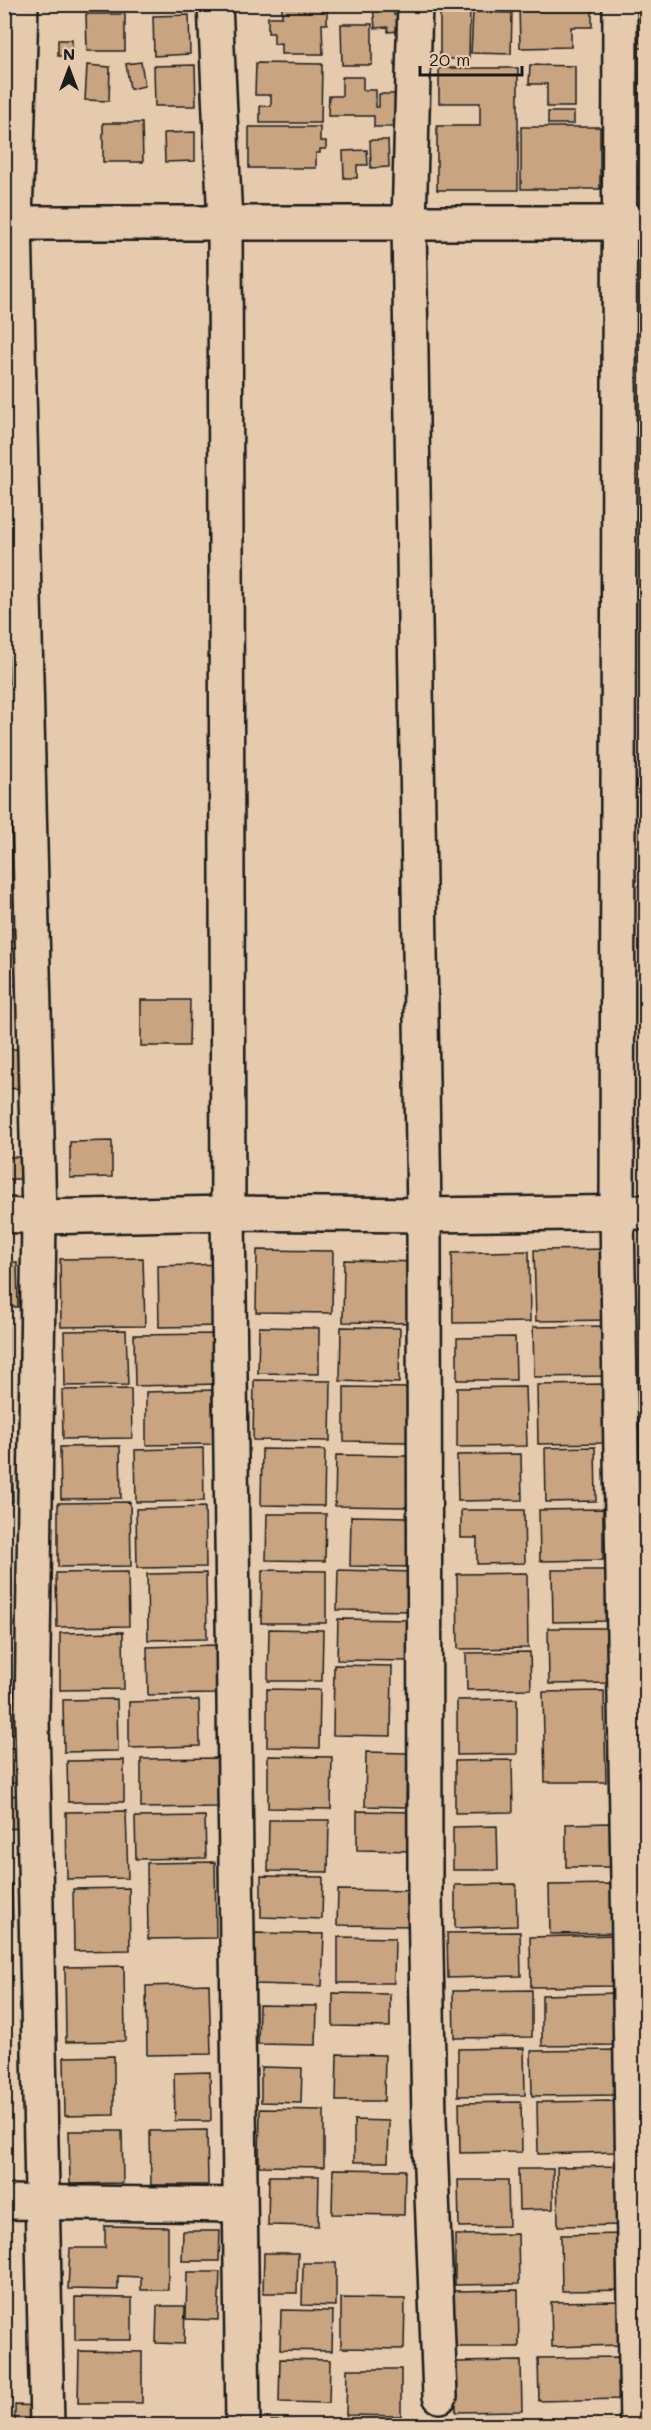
<svg xmlns="http://www.w3.org/2000/svg" width="651" height="2430" font-family="Mali,sans-serif">
	<rect width="100%" height="100%" fill="#e6caad"/>
	<filter id="ink" filterUnits="userSpaceOnUse"><feTurbulence type="fractalNoise" baseFrequency=".0167" numOctaves="2"/><feDisplacementMap in="SourceGraphic" scale="12" xChannelSelector="R" yChannelSelector="G"/><feConvolveMatrix kernelMatrix="1 2 1 2 8 2 1 2 1" color-interpolation-filters="sRGB"/></filter>
	<g filter="url(#ink)">
		<g fill="#c8a480" stroke="#1c1c1c" stroke-width="1.5">
			<rect x="48" y="4" width="20" height="3"/>
			<path d="M249,4H327V24H322L323,54H281V43L274,44V33H268V17H282V6Z"/>
			<path d="M393,4L394,15H398L399,31L388,32V27L375,28L373,5Z"/>
			<path d="M440,4H513V9H470L469,59H440Z"/>
			<path d="M592,4V27H571V47L520,48L519,5Z"/>
			<path d="M635,4H646V61L645,48H635Z"/>
			<path d="M473,12L512,13L511,54L471,53Z"/>
			<path d="M86,14H125V51H87Z"/>
			<path d="M189,15L190,54L154,56L153,16Z"/>
			<path d="M341,24H372V65H342Z"/>
			<rect x="58" y="40" width="14" height="16"/>
			<path d="M141,62L145,86L130,89L126,64Z"/>
			<path d="M256,63L322,64L321,123H260V106H271V95H255Z"/>
			<path d="M87,65L110,67L109,101L85,100Z"/>
			<path d="M195,65L196,106H155L154,66Z"/>
			<path d="M530,65L575,66V107H547V84H529Z"/>
			<path d="M439,68H518V190H437V126H480V103H439Z"/>
			<path d="M342,77H363V90H376V107H379V94H398L397,127H374V116H328L329,96H342Z"/>
			<rect x="548" y="112" width="26" height="12"/>
			<path d="M103,123H142L143,162H103Z"/>
			<rect x="635" y="126" width="11" height="62"/>
			<path d="M249,127H320V141H326V149H320V153H316V168H249Z"/>
			<rect x="521" y="127" width="79" height="62"/>
			<path d="M195,132V161L165,162L164,133Z"/>
			<path d="M370,140H388L389,167L371,168Z"/>
			<path d="M367,150L368,165H357V178H344L343,151Z"/>
			<rect x="4" y="518" width="9" height="31"/>
			<path d="M4,696L6,735H4Z"/>
			<rect x="4" y="928" width="16" height="14"/>
			<path d="M21,948L24,985L4,986V949Z"/>
			<path d="M4,999H7L6,1029H4Z"/>
			<path d="M141,1000H190L189,1046H141Z"/>
			<path d="M4,1049H28L29,1088L4,1089Z"/>
			<path d="M112,1141V1177L70,1178V1142Z"/>
			<rect x="4" y="1157" width="23" height="22"/>
			<path d="M614,1249L615,1320L536,1321L534,1250Z"/>
			<path d="M257,1250L333,1251L332,1313L256,1312Z"/>
			<path d="M529,1251L530,1322L453,1323L452,1253Z"/>
			<path d="M143,1258L145,1326L61,1327L60,1259Z"/>
			<path d="M344,1260L418,1262L417,1323L343,1322Z"/>
			<path d="M4,1262H17L18,1307H4Z"/>
			<path d="M225,1264V1326L159,1327L158,1266Z"/>
			<rect x="4" y="1320" width="4" height="52"/>
			<path d="M610,1326L611,1376L534,1377L533,1327Z"/>
			<path d="M259,1327L319,1328V1374L258,1373Z"/>
			<path d="M341,1327L400,1328L399,1383L340,1381Z"/>
			<path d="M126,1330L128,1385L65,1386L64,1331Z"/>
			<path d="M218,1334L220,1384L135,1386L134,1335Z"/>
			<path d="M515,1337L516,1380H457V1338Z"/>
			<path d="M254,1380L331,1381L330,1441L253,1440Z"/>
			<path d="M607,1384L608,1443L538,1444L537,1385Z"/>
			<path d="M344,1387L408,1388L407,1442L344,1441Z"/>
			<path d="M525,1387L527,1446L457,1447V1388Z"/>
			<path d="M4,1388H7L8,1435H4Z"/>
			<path d="M131,1389L132,1438L63,1439L62,1390Z"/>
			<path d="M212,1390L213,1444L146,1445V1392Z"/>
			<path d="M4,1446H12L13,1502H4Z"/>
			<path d="M120,1446L121,1498L61,1499L60,1447Z"/>
			<path d="M595,1447L596,1501L546,1502L545,1448Z"/>
			<path d="M203,1448L204,1501L136,1502L135,1450Z"/>
			<path d="M262,1449L325,1450L324,1506L261,1505Z"/>
			<path d="M521,1454L522,1500L458,1501L457,1455Z"/>
			<path d="M336,1455L408,1456V1507L335,1506Z"/>
			<path d="M130,1502L131,1566L58,1567V1503Z"/>
			<path d="M205,1507L206,1567L137,1568L136,1509Z"/>
			<path d="M603,1509V1560L540,1561L539,1510Z"/>
			<path d="M461,1510H524L525,1563L477,1564V1538H461Z"/>
			<path d="M267,1514H326L325,1561L266,1560Z"/>
			<path d="M351,1516L412,1517L411,1567L350,1566Z"/>
			<path d="M262,1570L326,1571V1623H261Z"/>
			<path d="M338,1570L415,1572L414,1611L337,1610Z"/>
			<path d="M552,1570H607L608,1621L553,1622Z"/>
			<path d="M128,1572L129,1626L57,1627L56,1573Z"/>
			<path d="M206,1573L207,1639L148,1640L147,1574Z"/>
			<path d="M527,1573L528,1648L458,1649L457,1574Z"/>
			<path d="M338,1619L413,1620L412,1661L337,1660Z"/>
			<path d="M548,1628H612L613,1683L549,1684Z"/>
			<path d="M269,1629L323,1630L322,1681H268Z"/>
			<path d="M123,1632L124,1689L60,1690V1633Z"/>
			<path d="M4,1635H5L6,1680H4Z"/>
			<path d="M216,1645L217,1694L148,1695L147,1647Z"/>
			<path d="M530,1652L531,1689L467,1690L466,1653Z"/>
			<path d="M334,1665L392,1666L391,1736L333,1735Z"/>
			<path d="M267,1689L320,1690L319,1748L267,1747Z"/>
			<path d="M22,1690L23,1734H4V1691Z"/>
			<path d="M604,1691L606,1782H545L543,1692Z"/>
			<path d="M117,1699L118,1751L64,1752L63,1700Z"/>
			<path d="M517,1699V1754L457,1755V1700Z"/>
			<path d="M199,1700L200,1746L129,1748V1702Z"/>
			<path d="M4,1748H20L21,1783H4Z"/>
			<path d="M366,1752L407,1753L406,1807L365,1806Z"/>
			<path d="M268,1756L332,1757L331,1809L268,1808Z"/>
			<path d="M217,1758L218,1807L141,1808V1759Z"/>
			<path d="M124,1760V1802H68L67,1761Z"/>
			<path d="M512,1760L513,1812L455,1813V1761Z"/>
			<path d="M25,1795V1828L4,1829V1796Z"/>
			<path d="M126,1811L128,1878L67,1879L66,1812Z"/>
			<path d="M357,1811L415,1812V1851L357,1850Z"/>
			<path d="M205,1816L206,1858L136,1859L135,1817Z"/>
			<path d="M269,1820H329L328,1872L268,1871Z"/>
			<path d="M611,1823V1867H566V1824Z"/>
			<path d="M497,1826L498,1870H453V1827Z"/>
			<path d="M215,1862L216,1938L148,1939L147,1863Z"/>
			<path d="M261,1876L323,1877L322,1919L261,1917Z"/>
			<path d="M12,1884L13,1926H4V1885Z"/>
			<path d="M516,1884L517,1926L455,1928V1885Z"/>
			<path d="M617,1884L618,1933L550,1934L549,1885Z"/>
			<path d="M129,1888L130,1950L74,1951L73,1889Z"/>
			<path d="M338,1890L416,1891V1926L337,1925Z"/>
			<path d="M4,1932H6L7,1961H4Z"/>
			<path d="M520,1932L521,1976L448,1978L447,1933Z"/>
			<path d="M255,1933L324,1934L322,1986L254,1984Z"/>
			<path d="M616,1935L617,1986L531,1987L530,1937Z"/>
			<path d="M338,1937L395,1938L394,1983H338Z"/>
			<path d="M124,1966L125,2041L66,2042L65,1967Z"/>
			<path d="M209,1984L211,2054L147,2055L146,1986Z"/>
			<path d="M532,1990V2037L454,2038L453,1991Z"/>
			<path d="M333,1993L390,1994V2027L333,2026Z"/>
			<path d="M616,1993V2045L542,2046V1995Z"/>
			<path d="M259,2005L317,2006L316,2045L258,2044Z"/>
			<path d="M524,2048L525,2095L458,2096V2049Z"/>
			<path d="M620,2050V2095L532,2096L531,2051Z"/>
			<path d="M337,2054L385,2055L384,2101H336Z"/>
			<path d="M114,2056V2115L65,2116L64,2057Z"/>
			<path d="M261,2067L302,2068L301,2103L261,2102Z"/>
			<path d="M210,2072L211,2121H175L174,2073Z"/>
			<path d="M616,2101V2152L538,2154L537,2102Z"/>
			<path d="M521,2102L522,2152L460,2153L459,2103Z"/>
			<path d="M260,2109L324,2110V2167L259,2166Z"/>
			<path d="M354,2120L389,2121L388,2162H354Z"/>
			<path d="M207,2130L208,2185H151L150,2131Z"/>
			<path d="M69,2131H122L123,2183L70,2184Z"/>
			<path d="M626,2166L627,2225L558,2226L557,2167Z"/>
			<path d="M333,2169L405,2170L404,2215L332,2214Z"/>
			<path d="M518,2169H553V2209L519,2210Z"/>
			<path d="M269,2176H319L318,2226L268,2225Z"/>
			<path d="M458,2180H508L509,2226L459,2227Z"/>
			<path d="M105,2226L168,2227V2290H141V2277L118,2276V2290L68,2289L70,2248H105Z"/>
			<path d="M183,2231H220L219,2261H182Z"/>
			<path d="M518,2234L519,2284L455,2285V2235Z"/>
			<path d="M631,2234L632,2290L562,2291L561,2235Z"/>
			<path d="M264,2253H298L297,2293H263Z"/>
			<path d="M303,2263H336V2306L302,2305Z"/>
			<path d="M187,2272H220L218,2320L186,2319Z"/>
			<path d="M518,2290L519,2347H455L454,2291Z"/>
			<path d="M75,2297L132,2298V2340H75Z"/>
			<path d="M341,2298L405,2299L404,2349L341,2348Z"/>
			<path d="M621,2301V2345L552,2347L551,2302Z"/>
			<path d="M157,2306H185L184,2344L156,2343Z"/>
			<path d="M281,2310L333,2311L332,2351L280,2350Z"/>
			<path d="M79,2351L142,2352V2403H78Z"/>
			<path d="M620,2357V2399L539,2401L538,2358Z"/>
			<path d="M280,2359L330,2360L329,2403L279,2402Z"/>
			<path d="M521,2361L522,2411L456,2412L455,2362Z"/>
			<path d="M347,2369H401V2416L346,2415Z"/>
			<path d="M15,2405L39,2406L38,2426H15Z"/>
			<path d="M513,2418V2426H452V2419Z"/>
			<path d="M104,2421L139,2422V2426H104Z"/>
			<path d="M271,2421L323,2422V2426H271Z"/>
			<path d="M622,2423V2426H546V2424Z"/>
		</g>
		<g fill="none" stroke-linecap="round" stroke-linejoin="round">
			<defs>
				<g id="street">
					<path d="M21,4L15,223L39,1217L32,1720L47,2426"/>
					<path d="M215,4L225,223L228,1213L243,2426"/>
					<path d="M415,4L409,223L424,1215L425,1896L429,2119L440,2396"/>
					<path d="M620,4L617,1212L637,2426"/>
					<path d="M4,223H646"/>
					<path d="M4,2202L239,2205"/>
				</g>
				<path id="secondary" d="M4,1215L39,1217L228,1213L424,1215L646,1212"/>
			</defs>
			<use href="#street" stroke="#1c1c1c" stroke-width="38"/>
			<use href="#secondary" stroke="#1c1c1c" stroke-width="38"/>
			<use href="#street" stroke="#e6caad" stroke-width="33"/>
			<use href="#secondary" stroke="#e6caad" stroke-width="33"/>
		</g>
	</g>
	<rect width="651" height="2430" fill="none" stroke="#e6caad" stroke-width="24"/>
	<rect x="12" y="12" width="627" height="2406" fill="none" stroke="#1c1c1c" stroke-width="2" filter="url(#ink)"/>
	<g transform="translate(69 69)" stroke="#e6caad" stroke-width="4.5" paint-order="stroke">
	<path d="M0-4.5L10 22L0 15L-10 22Z" fill="#1c1c1c"/>
	<text y="-9" font-size="16" font-weight="bold" text-anchor="middle" fill="#1c1c1c">N</text>
	</g>
	<path d="M420 66v9h102v-9" fill="none" stroke="#1c1c1c" stroke-width="3"/>
	<text x="429" y="66" font-size="18" fill="#1c1c1c" stroke="#e6caad" stroke-width="4.5" paint-order="stroke">20 m</text>
</svg>
